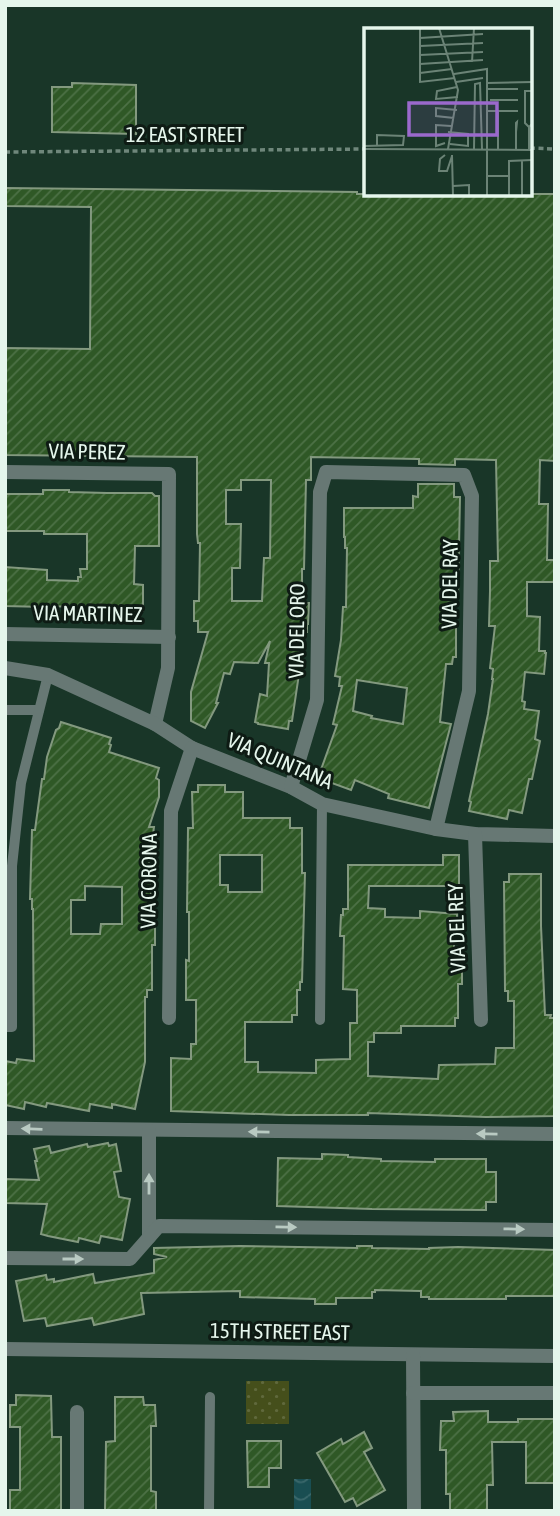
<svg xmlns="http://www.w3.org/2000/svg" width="560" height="1516" font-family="'Asap Condensed',sans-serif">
	<defs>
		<pattern id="park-dots" width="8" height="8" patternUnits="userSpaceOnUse" patternTransform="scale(1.75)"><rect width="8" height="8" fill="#454f1b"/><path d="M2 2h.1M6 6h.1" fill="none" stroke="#60693c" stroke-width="1.8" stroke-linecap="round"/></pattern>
		<pattern id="water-waves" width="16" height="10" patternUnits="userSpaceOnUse" patternTransform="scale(1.75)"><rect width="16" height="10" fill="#194e52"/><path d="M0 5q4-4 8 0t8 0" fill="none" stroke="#3a686b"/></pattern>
		<pattern id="building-hatch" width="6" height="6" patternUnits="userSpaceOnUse" patternTransform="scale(1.75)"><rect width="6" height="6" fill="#2f5826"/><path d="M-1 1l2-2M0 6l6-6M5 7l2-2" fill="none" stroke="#4d7146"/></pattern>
	</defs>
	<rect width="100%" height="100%" fill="#193628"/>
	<rect fill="url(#park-dots)" x="246" y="1381" width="43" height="43"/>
	<rect fill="url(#water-waves)" x="294" y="1479" width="17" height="31"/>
	<g fill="url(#building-hatch)" stroke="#83997f" stroke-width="2" fill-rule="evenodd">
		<path d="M72,83L136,85V134L52,132V87H72Z"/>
		<path d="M5,188L357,192V194H555V461L540,460L539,504H548L547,560H555V582H527V616L540,617L539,651H545V653H546L544,674L525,672L522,701L525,702L524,709L539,711L535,739L540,741L532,779H529L522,813L509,810L507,819L469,811L471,802L469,801L488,714L493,679H492L493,669L490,668L495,626H489L490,591V561H498L496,460L455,459V465L419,464V459L311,457V480H306L304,569H302V603H309L308,624H307V632H300L299,674L292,721H289L288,729L258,724V723L255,722L260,694L267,696L269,663H265L270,641L258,663L234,662L230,674L224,673L216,703H218L205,728L191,721V692L208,632H198V621H194V601H199L200,543H198L197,534V457L5,455V348L90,349L91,207L5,206ZM241,480H271L270,558H264L262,601H232V568H240L241,524H226V490H241Z"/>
		<path d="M418,484H454V497H460L458,597H453L452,626H456V657H453L452,664H446L440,722L451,724L429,808L388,798L389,794L355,780L351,790L318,778L337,725L333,724L342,686H339L340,677L335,676L341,640L343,607H346L347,548H345V537H344V508H413V496L418,497ZM357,680L407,688L403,724L371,718L372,716L353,711Z"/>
		<path d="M43,490H69V492L107,493H152L155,496H159V546H135L134,584L143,585V611H80V607L46,606V607L5,606V567L47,570V580L78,581V577H81L80,569H87V534H44V531H5V494H43Z"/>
		<path d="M61,722L111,738L109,744L111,745L109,752L159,768L156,778L159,780V797L149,827H154L147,877H151V924H155V945H152V990H147V997H145V1062L135,1109L112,1104V1108L90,1104L89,1111L47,1103L46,1107L25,1102L24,1109L5,1105V1061L16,1063L17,1059L34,1061L33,909H32V899H30L32,830H35L42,779H44L47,757L56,730L59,728ZM85,886L122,887V924H101L100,934H71V900H85Z"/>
		<path d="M198,785H225V792H243V818H290V828H302V873H305L303,945L302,982H300V990H297V1015H292V1022H245V1062H258V1072L316,1073V1060L350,1059V1023H357V990L343,989L344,936H340L341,915H343V909H348V865H443V855H459V886H369L368,908L385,909V917L420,918V911L457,914V932H454V962H462V984H458V1018H455V1026H401V1033H374V1042H368V1076L438,1079L439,1065L495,1064L496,1048H514V1001H508V991H505L504,882H509V874H541V926L545,1015H551L550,1018H555V1116L486,1117L368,1113V1115H289L171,1111V1058L191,1059V1044H196V1000H186V960L189,961V912H187L188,828H193L192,792H198ZM220,855H262V892H228V885H220Z"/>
		<path d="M108,1143L109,1146L116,1144L121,1171L114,1172L119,1197L130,1199L122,1240L101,1236L99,1243L79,1238L78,1242L48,1236L41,1234L47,1204L5,1203V1179L39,1180L35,1161H37L34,1149L49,1146L51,1153L87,1144L88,1147Z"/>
		<path d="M322,1154L348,1155V1157L381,1159V1161L435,1162V1159H486V1172H496V1202H486V1210L372,1209L277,1206L278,1158L322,1159Z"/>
		<path d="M240,1246L357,1248V1246H372V1248L429,1249V1248L458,1247L555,1250V1296H506V1299H429V1297H421V1291L375,1290V1292H372V1298H336V1304H315V1299L240,1297V1291L141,1293L144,1314L94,1325L92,1318L47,1326L45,1318L24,1321L16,1281L46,1275L47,1280L54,1279V1282L93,1274L95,1283L154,1273V1260L167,1257L154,1254V1248Z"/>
		<path d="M16,1395L51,1396L52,1437H61V1511H10V1490H20V1427H10V1405H16Z"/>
		<path d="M115,1397H143L144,1405H155L156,1426H151V1491L156,1492V1511H105L106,1442L115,1441Z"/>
		<path d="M488,1411V1422H518V1419H555V1483H526V1442H492L493,1485H487V1511H450V1494H446V1450H440L441,1421H454L453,1412Z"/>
		<path d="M364,1432L372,1448L364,1452L385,1490L357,1506L353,1498L345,1502L317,1453L341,1439L343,1444Z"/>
		<path d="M247,1441H281V1468H269V1487H248Z"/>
	</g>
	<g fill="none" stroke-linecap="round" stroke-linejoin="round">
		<g stroke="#6f877b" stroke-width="3.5" stroke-dasharray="5 3.5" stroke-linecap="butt">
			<path d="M530,148L555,149"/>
			<path d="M5,152L366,149"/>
		</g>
		<g stroke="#677874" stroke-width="10">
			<path d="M5,710H39"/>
			<path d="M320,1020L322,804"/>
			<path d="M5,1027H12V866L21,783L48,675"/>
			<path d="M209,1511L210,1397"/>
		</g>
		<g stroke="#677874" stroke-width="14">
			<path d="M5,472L169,474L168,668L155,724"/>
			<path d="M5,634L169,637"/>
			<path d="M5,668L48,675L155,724L192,748L291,787L322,804L436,829L475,834L555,836"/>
			<path d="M291,787L317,700L320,492L326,472L464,475L472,496L469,691L436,829"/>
			<path d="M475,834L481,1020"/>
			<path d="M169,1018L171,811L192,748"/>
			<path d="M5,1128L555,1134"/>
			<path d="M149,1131V1237"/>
			<path d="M5,1258L130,1259L159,1226L555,1230"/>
			<path d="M5,1349L555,1356"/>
			<path d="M413,1355L414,1511"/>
			<path d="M413,1393H555"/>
			<path d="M77,1511V1412"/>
		</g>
	</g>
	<defs><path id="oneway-solid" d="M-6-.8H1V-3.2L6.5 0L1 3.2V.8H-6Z" transform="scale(1.75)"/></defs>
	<g fill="#b9cac2">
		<use href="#oneway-solid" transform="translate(32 1129) rotate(-178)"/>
		<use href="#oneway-solid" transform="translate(259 1132) rotate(-179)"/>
		<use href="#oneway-solid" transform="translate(487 1134) rotate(-179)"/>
		<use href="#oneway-solid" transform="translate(149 1184) rotate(-90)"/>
		<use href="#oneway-solid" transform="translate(286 1227) rotate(1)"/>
		<use href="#oneway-solid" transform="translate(514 1229) rotate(1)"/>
		<use href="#oneway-solid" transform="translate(73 1259)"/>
	</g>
	<g text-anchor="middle" stroke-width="6" stroke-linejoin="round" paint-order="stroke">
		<g font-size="21" fill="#e5f6ec" stroke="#0e1b14">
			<text x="185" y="142">12 EAST STREET</text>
			<text transform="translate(87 452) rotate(1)" y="7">VIA PEREZ</text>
			<text transform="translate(450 584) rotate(-89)" y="7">VIA DEL RAY</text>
			<text transform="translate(88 614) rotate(1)" y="7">VIA MARTINEZ</text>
			<text transform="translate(297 631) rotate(-89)" y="7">VIA DEL ORO</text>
			<text transform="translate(280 761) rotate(23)" y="7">VIA QUINTANA</text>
			<text transform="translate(149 881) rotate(-89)" y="7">VIA CORONA</text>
			<text transform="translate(457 928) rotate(-92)" y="7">VIA DEL REY</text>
			<text transform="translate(280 1332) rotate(1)" y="7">15TH STREET EAST</text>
		</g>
	</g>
	<g transform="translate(364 28)">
		<rect width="168" height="168" fill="#193628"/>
		<path fill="none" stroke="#6b8376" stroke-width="2" d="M56,0V54L91,50M75,0L94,62L84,121M56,10L119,6M56,18L119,15M56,27L119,24M108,34L110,0M56,36L119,32M56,45L88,41M90,46L123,41V168M92,54L119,50M123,55L168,54M93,59L73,63L72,71L94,69M123,61H154M168,63H161V95L165,99L168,96M126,72H154M124,83H154M90,90L72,88V80L93,82M165,99V122M84,104L104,106V118L86,116M81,115L72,118V97L87,98M0,118L39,117L40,108L13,107V118M0,121L168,122M110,121L111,56L116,55L118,121M134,121V83M152,122V95L153,94L152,104M81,127L76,131L75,143H83L88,128M88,127L89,168M123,148H145M89,158L105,157V168M145,168V133L168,132M158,168V132"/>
		<path fill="#9b69cc" fill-opacity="0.15" stroke="#9b69cc" stroke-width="3.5" d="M45,75H133V107H45Z"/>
		<rect width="168" height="168" fill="none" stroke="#e5f6ec" stroke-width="3.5"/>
	</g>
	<rect width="560" height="1516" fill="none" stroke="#e5f6ec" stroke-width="14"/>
</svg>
